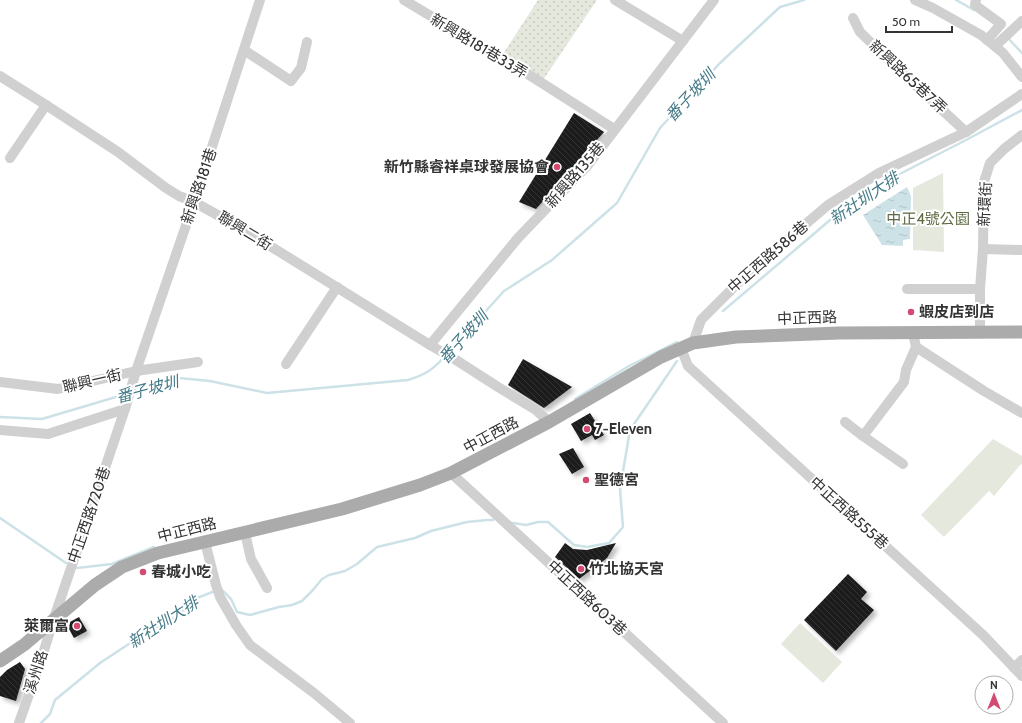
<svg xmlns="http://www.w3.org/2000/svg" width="1022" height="723" font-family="Cabin,'Noto Sans TC',sans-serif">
	<defs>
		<pattern id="grass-dots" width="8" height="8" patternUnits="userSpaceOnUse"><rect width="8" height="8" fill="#e5e9dd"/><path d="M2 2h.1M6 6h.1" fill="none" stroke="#c5c8be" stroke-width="1.8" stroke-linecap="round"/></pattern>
		<pattern id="water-ripples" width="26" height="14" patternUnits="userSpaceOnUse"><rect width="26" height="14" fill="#cce2e7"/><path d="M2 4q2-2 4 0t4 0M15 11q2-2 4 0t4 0" fill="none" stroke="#b0c2c7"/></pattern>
		<pattern id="building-back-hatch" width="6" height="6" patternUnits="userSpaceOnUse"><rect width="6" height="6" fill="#1a1a1a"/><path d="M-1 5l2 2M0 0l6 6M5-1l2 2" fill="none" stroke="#333"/></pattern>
		<filter id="shadow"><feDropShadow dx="3.5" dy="3.5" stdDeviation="2" flood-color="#0004"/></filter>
	</defs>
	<rect width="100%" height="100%" fill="#fff"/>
	<path fill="url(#grass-dots)" d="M538,0H597L543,80L503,54Z"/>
	<g fill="#e5e9dd">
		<path d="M943,173L944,252L913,250V188Z"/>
		<path d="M993,439L1022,456V465L1021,464L994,496L989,491L944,537L921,515Z"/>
		<path d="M800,623L842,662L823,683L781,644Z"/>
	</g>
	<path fill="url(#water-ripples)" d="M907,187L911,196L910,239L903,240V246L882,245L863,215Z"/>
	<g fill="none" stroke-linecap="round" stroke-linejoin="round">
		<g stroke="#cce2e7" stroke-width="2.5">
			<path d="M956,0L974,10"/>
			<path d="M1007,37L1022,53"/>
			<path d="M723,311L836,215L890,179L966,140L1022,110"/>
			<path d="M449,352L504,291L552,260L617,203L660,128L720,63L780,7L804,0"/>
			<path d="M132,392L179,378L210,381L267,393L408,380C424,375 433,370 444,357"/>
			<path d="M575,399L629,366L677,342"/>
			<path d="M0,417L42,419L126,394"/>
			<path d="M0,518L66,563"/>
			<path d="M513,523L526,525L538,522H548L574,545L587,547L609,543L623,527L620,489L630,430L677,361"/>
			<path d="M77,568L112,564L154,547"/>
			<path d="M222,590L231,599L237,612L250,615L279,607L292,605L302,601L312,591L322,579L329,575L345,571L357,564L377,547L415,538L431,531L467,522L487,520H493"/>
			<path d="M41,723L50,714L55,700L100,663L150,630L172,620L197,598L215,591"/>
		</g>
	</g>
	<g fill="url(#building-back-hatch)" filter="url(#shadow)">
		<path d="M574,113L604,132L536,209L519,202Z"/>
		<path d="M523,359L572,387L544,408L508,385Z"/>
		<path d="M590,413L604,435L595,440L592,435L581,441L571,424Z"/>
		<path d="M573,448L584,467L572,474L559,454Z"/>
		<path d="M565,543L573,549L587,550L616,543L607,558L579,579L555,557Z"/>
		<path d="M848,574L867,592L861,599L874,610L836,651L804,620Z"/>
		<path d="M79,617L87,631L74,638L69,629L70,622Z"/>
		<path d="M20,662L25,669L16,701L0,696V677L7,670Z"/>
	</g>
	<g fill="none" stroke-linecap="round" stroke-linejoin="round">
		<g stroke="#d0d0d0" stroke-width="10">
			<path d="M404,0L534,78L614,129"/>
			<path d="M615,0L683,41"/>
			<path d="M915,0L933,8L981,35L1003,53L1022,77"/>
			<path d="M976,0L975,5L1001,24L987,40"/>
			<path d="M853,18L860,32L898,69L966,132"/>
			<path d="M995,46L1022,21"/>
			<path d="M244,50L291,81L301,68L307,42"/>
			<path d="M0,76L46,105L118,152L166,188L179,196L194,202L241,228L430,345L456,360L498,387L536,410L549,422"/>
			<path d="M10,158L46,105"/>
			<path d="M983,249L1022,250"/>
			<path d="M907,289H980"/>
			<path d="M980,332V289L983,249L984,182L990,163L1004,149L1022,135"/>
			<path d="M693,343L701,320L747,274L828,205L879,173L966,132L1022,94"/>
			<path d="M430,345L518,238L588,165L714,0"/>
			<path d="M916,347L984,391L1022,413"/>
			<path d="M681,348L688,366L983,635L1022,676"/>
			<path d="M286,364L337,287"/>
			<path d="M0,382L58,389L136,371L198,362"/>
			<path d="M845,422L863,436L903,464"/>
			<path d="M0,430L48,434L125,409"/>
			<path d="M863,436L904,382L906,370L916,347L913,333"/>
			<path d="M451,473L723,723"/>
			<path d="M245,533L251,559L267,588"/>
			<path d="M205,542L216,585L220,597L236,625L250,645L314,693L350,723"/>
			<path d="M1014,668L1022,660"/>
			<path d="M19,723L42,657L53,621L125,409L136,371L194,202L260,0"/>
		</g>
		<path stroke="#ababab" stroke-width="13" d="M0,661L25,644L95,585L122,567L158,553L342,509L420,485L451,473L549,422L661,357L693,343L736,337L839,333L1022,332"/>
	</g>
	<g fill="#d44b72" stroke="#fff" stroke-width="1.5">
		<circle cx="557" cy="167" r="4"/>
		<circle cx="911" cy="312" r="4"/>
		<circle cx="587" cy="429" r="4"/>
		<circle cx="586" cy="480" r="4"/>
		<circle cx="581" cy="569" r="4"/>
		<circle cx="143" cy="572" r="4"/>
		<circle cx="77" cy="626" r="4"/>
	</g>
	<g text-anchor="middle" stroke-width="4" stroke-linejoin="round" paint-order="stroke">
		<g font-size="15" fill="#333" stroke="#fff">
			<text transform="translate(479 46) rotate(31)" y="5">新興路181巷33弄</text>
			<text transform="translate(908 77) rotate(43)" y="5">新興路65巷7弄</text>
			<text transform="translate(575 175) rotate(-49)" y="5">新興路135巷</text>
			<text transform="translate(199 186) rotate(-71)" y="5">新興路181巷</text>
			<text transform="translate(985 204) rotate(-87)" y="5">新環街</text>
			<text transform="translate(245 231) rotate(31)" y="5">聯興二街</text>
			<text transform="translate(768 257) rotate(-41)" y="5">中正西路586巷</text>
			<text transform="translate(807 318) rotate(-2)" y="5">中正西路</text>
			<text transform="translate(92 381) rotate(-13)" y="5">聯興一街</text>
			<text transform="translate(491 435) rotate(-28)" y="5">中正西路</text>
			<text transform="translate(849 513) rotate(42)" y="5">中正西路555巷</text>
			<text transform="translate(89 515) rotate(-71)" y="5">中正西路720巷</text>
			<text transform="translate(187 530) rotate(-14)" y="5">中正西路</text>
			<text transform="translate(587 598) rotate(43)" y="5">中正西路603巷</text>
			<text transform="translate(36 672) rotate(-72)" y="5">溪州路</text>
		</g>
		<g font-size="15" font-weight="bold" fill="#333" stroke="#fff" text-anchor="start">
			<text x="549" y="172" text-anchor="end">新竹縣睿祥桌球發展協會</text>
			<text x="919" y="317">蝦皮店到店</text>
			<text x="595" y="434">7-Eleven</text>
			<text x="594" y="485">聖德宮</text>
			<text x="589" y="574">竹北協天宮</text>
			<text x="151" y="577">春城小吃</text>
			<text x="69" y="631" text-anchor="end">萊爾富</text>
		</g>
		<g font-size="15" fill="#5e6b44" stroke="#fff">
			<text x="928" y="224">中正4號公園</text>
		</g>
		<g font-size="16" font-style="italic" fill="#457b88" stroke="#fff">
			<text transform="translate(690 95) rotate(-47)" y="6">番子坡圳</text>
			<text transform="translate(864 198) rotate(-34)" y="6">新社圳大排</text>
			<text transform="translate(463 337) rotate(-48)" y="6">番子坡圳</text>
			<text transform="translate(147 389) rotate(-15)" y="6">番子坡圳</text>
			<text transform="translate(163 622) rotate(-33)" y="6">新社圳大排</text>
		</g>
	</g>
	<g transform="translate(994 695)"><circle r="19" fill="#ffffff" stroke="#adadad"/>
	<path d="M0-3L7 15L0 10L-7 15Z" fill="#d44b72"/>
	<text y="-6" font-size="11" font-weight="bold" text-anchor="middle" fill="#333333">N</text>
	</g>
	<path d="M886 26v6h66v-6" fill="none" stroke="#333333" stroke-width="2"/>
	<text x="892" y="26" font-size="12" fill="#333333" stroke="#ffffff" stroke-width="3" paint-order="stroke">50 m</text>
</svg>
